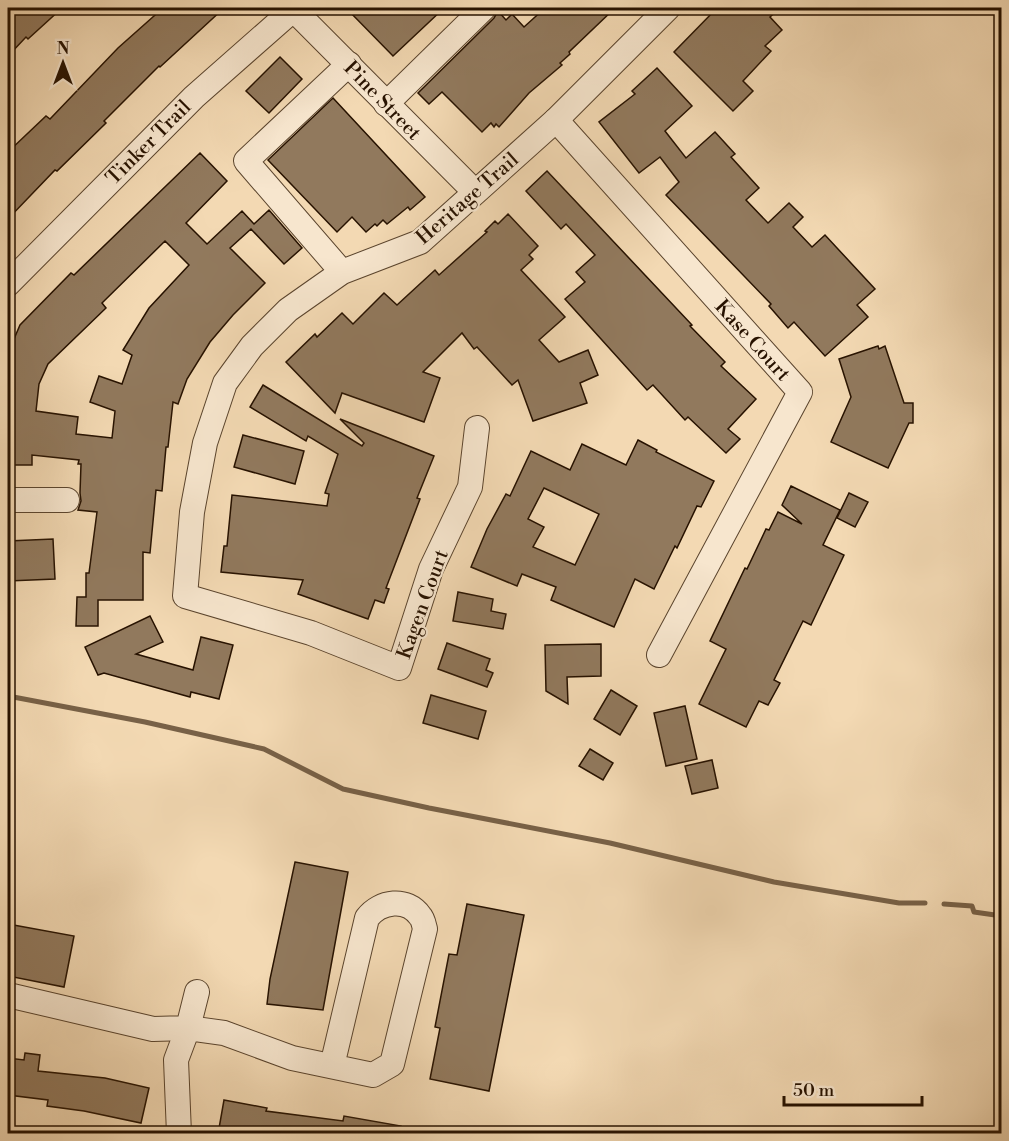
<svg xmlns="http://www.w3.org/2000/svg" width="1009" height="1141" font-family="'Libre Bodoni',serif">
	<rect width="100%" height="100%" fill="#f3d9b3"/>
	<filter id="stains"><feTurbulence type="fractalNoise" baseFrequency=".00333" numOctaves="4"/><feColorMatrix values="0 0 0 0 .2 0 0 0 0 .09 0 0 0 0 .02 0 0 0 .5 -.17"/></filter>
	<radialGradient id="worn" r=".72"><stop offset=".6" stop-color="#630" stop-opacity="0"/><stop offset="1" stop-color="#630" stop-opacity=".3"/></radialGradient>
	<g fill="none" stroke-linecap="round" stroke-linejoin="round">
		<g stroke="#786147" stroke-width="5">
			<path d="M8,696L145,722L264,749L343,789L429,808L610,843L774,882L899,903H925"/>
			<path d="M944,904L972,906L974,912L1002,916"/>
		</g>
	</g>
	<g fill="#91795d" stroke="#271200" stroke-width="1.5" fill-rule="evenodd">
		<path d="M19,8H62L28,39L26,37L8,56V18Z"/>
		<path d="M163,8H224L160,67L159,66L104,121L106,123L57,171L55,170L8,219V152L46,116L50,119L118,48Z"/>
		<path d="M346,8H444L393,56Z"/>
		<path d="M545,8H615L569,52L570,54L560,63L562,65L529,93L499,127L496,124L494,127L491,123L482,132L442,92L429,104L418,93L494,18L498,11L506,20L512,14L524,27Z"/>
		<path d="M717,8H780L770,17L782,30L765,46L771,51L743,81L753,91L733,111L674,52Z"/>
		<path d="M280,57L302,79L269,113L246,91Z"/>
		<path d="M657,68L692,106L665,131L686,158L715,132L735,154L731,157L759,188L746,200L768,223L789,203L803,217L793,227L812,247L825,235L875,289L857,305L868,317L825,356L794,322L788,328L769,306L771,304L666,195L679,182L660,157L639,173L599,122L635,94L632,91Z"/>
		<path d="M333,98L425,197L410,210L408,207L387,224L383,220L377,226L375,224L366,232L352,217L337,232L268,160Z"/>
		<path d="M200,153L227,181L186,223L207,244L242,211L254,224L269,210L302,248L284,264L251,229L230,248L265,283L233,315L210,342L187,379L178,404L173,402L168,447H166L162,491L156,490L150,553L143,552V600H98V626H76L77,597H86V573H89L97,512L78,510L81,501L80,493L81,464H78L79,460L32,455V465H8V353L20,325L71,273L74,275ZM165,241L189,265L149,308L123,350L132,355L122,384L99,376L90,402L115,411L112,438L76,434L78,417L36,411L39,384L48,364L106,308L102,303Z"/>
		<path d="M547,171L692,325L690,326L725,362L721,366L756,399L728,429L740,439L726,453L688,417L685,420L653,385L647,390L565,299L585,282L576,272L595,255L566,224L561,229L526,191Z"/>
		<path d="M508,214L538,246L529,255L533,259L521,270L565,317L539,340L559,362L588,350L598,375L580,383L587,403L533,421L518,380L512,385L477,347L474,349L462,333L423,372L440,378L424,422L342,393L335,413L286,362L315,334L317,337L342,313L353,324L384,293L397,305L435,270L439,275L487,232L485,231L495,221L498,224Z"/>
		<path d="M878,346L879,349L885,346L904,403H913V423H909L888,468L831,442L851,397L839,359Z"/>
		<path d="M263,385L362,446L364,443L340,419L434,456L417,498L420,499L386,588L389,589L384,603L375,600L368,619L298,594L303,580L221,572L224,546H227L232,495L327,506L329,494L325,493L338,454L308,436L306,441L250,407Z"/>
		<path d="M243,435L304,451L295,484L234,467Z"/>
		<path d="M638,440L657,450L656,452L714,481L701,507L697,506L677,548L675,546L654,589L635,579L614,627L551,600L556,587L522,574L517,586L471,567L487,529L506,494L510,496L531,451L570,470L582,444L626,465ZM544,488L599,514L575,565L533,547L544,527L528,519Z"/>
		<path d="M791,486L840,510L823,545L844,555L811,625L803,621L774,680L780,683L768,705L759,701L746,727L699,704L726,649L710,641L745,568L747,569L766,529L769,530L778,512L802,524L782,505Z"/>
		<path d="M849,493L868,502L855,527L837,518Z"/>
		<path d="M53,539L55,579L8,581V541Z"/>
		<path d="M458,592L493,599L491,611L506,614L503,629L453,621Z"/>
		<path d="M150,616L163,642L136,654L193,670L201,637L233,645L219,699L191,692L190,697L104,673L98,675L85,647Z"/>
		<path d="M447,643L490,659L486,670L493,673L487,687L438,669Z"/>
		<path d="M601,644V676L567,677L568,704L546,691L545,645Z"/>
		<path d="M611,690L637,706L620,735L594,719Z"/>
		<path d="M431,695L486,711L478,739L423,723Z"/>
		<path d="M685,706L697,759L666,766L654,713Z"/>
		<path d="M590,749L613,763L603,780L579,766Z"/>
		<path d="M712,760L718,788L692,794L685,766Z"/>
		<path d="M295,862L348,872L323,1010L267,1004L270,979Z"/>
		<path d="M467,904L524,915L489,1091L430,1079L440,1028L435,1027L449,954L457,955Z"/>
		<path d="M8,924L74,936L64,987L8,976Z"/>
		<path d="M25,1053L40,1055L38,1071L105,1078L149,1088L141,1123L84,1111L47,1106L48,1100L8,1095V1058L24,1060Z"/>
		<path d="M224,1100L267,1108L266,1111L343,1121L344,1116L401,1126L400,1134H218Z"/>
	</g>
	<g fill="none" stroke-linecap="round" stroke-linejoin="round">
		<defs>
			<g id="minor">
				<path d="M292,8L475,192"/>
				<path d="M386,104L484,8"/>
				<path d="M556,120L800,392L659,655"/>
				<path d="M342,272L246,161L349,64"/>
				<path d="M8,284L194,97L295,8"/>
				<path d="M477,428L470,487L431,569L399,668L311,633L185,596L192,512L205,443L225,383L252,346L288,310L342,272L420,242L556,120L668,8"/>
				<path d="M8,500H67"/>
				<path d="M8,995L153,1029L188,1028L197,992"/>
				<path d="M179,1134L176,1060L188,1028L224,1033L292,1058L373,1075L392,1064L425,929C424,925 423,919 420,916C407,897 380,901 367,918L332,1066"/>
			</g>
		</defs>
		<use href="#minor" stroke="#5a442d" stroke-width="26"/>
		<use href="#minor" stroke="#f7e6ce" stroke-width="24"/>
	</g>
	<g text-anchor="middle" stroke-width="4.5" stroke-linejoin="round" paint-order="stroke">
		<g font-size="20" fill="#271200" stroke="#f7e6ce">
			<text transform="translate(383 100) rotate(46)" y="7">Pine Street</text>
			<text transform="translate(148 142) rotate(-45)" y="7">Tinker Trail</text>
			<text transform="translate(467 198) rotate(-41)" y="7">Heritage Trail</text>
			<text transform="translate(753 340) rotate(48)" y="7">Kase Court</text>
			<text transform="translate(422 604) rotate(-70)" y="7">Kagen Court</text>
		</g>
	</g>
	<rect width="1009" height="1141" fill="none" stroke="#f3d9b3" stroke-width="30"/>
	<rect x="9" y="9" width="991" height="1123" fill="none" stroke="#271200" stroke-width="3"/>
	<rect x="15" y="15" width="979" height="1111" fill="none" stroke="#271200" stroke-width="1.5"/>
	<g transform="translate(63 63)" stroke="#f7e6ce" stroke-width="4.5" paint-order="stroke">
	<path d="M0-4.5L10 22L0 15L-10 22Z" fill="#271200"/>
	<text y="-9" font-size="16" font-weight="bold" text-anchor="middle" fill="#271200">N</text>
	</g>
	<path d="M784 1096v9h138v-9" fill="none" stroke="#271200" stroke-width="3"/>
	<text x="793" y="1096" font-size="18" fill="#271200" stroke="#f7e6ce" stroke-width="4.5" paint-order="stroke">50 m</text>
	<rect width="100%" height="100%" filter="url(#stains)"/>
	<rect width="100%" height="100%" fill="url(#worn)"/>
</svg>
